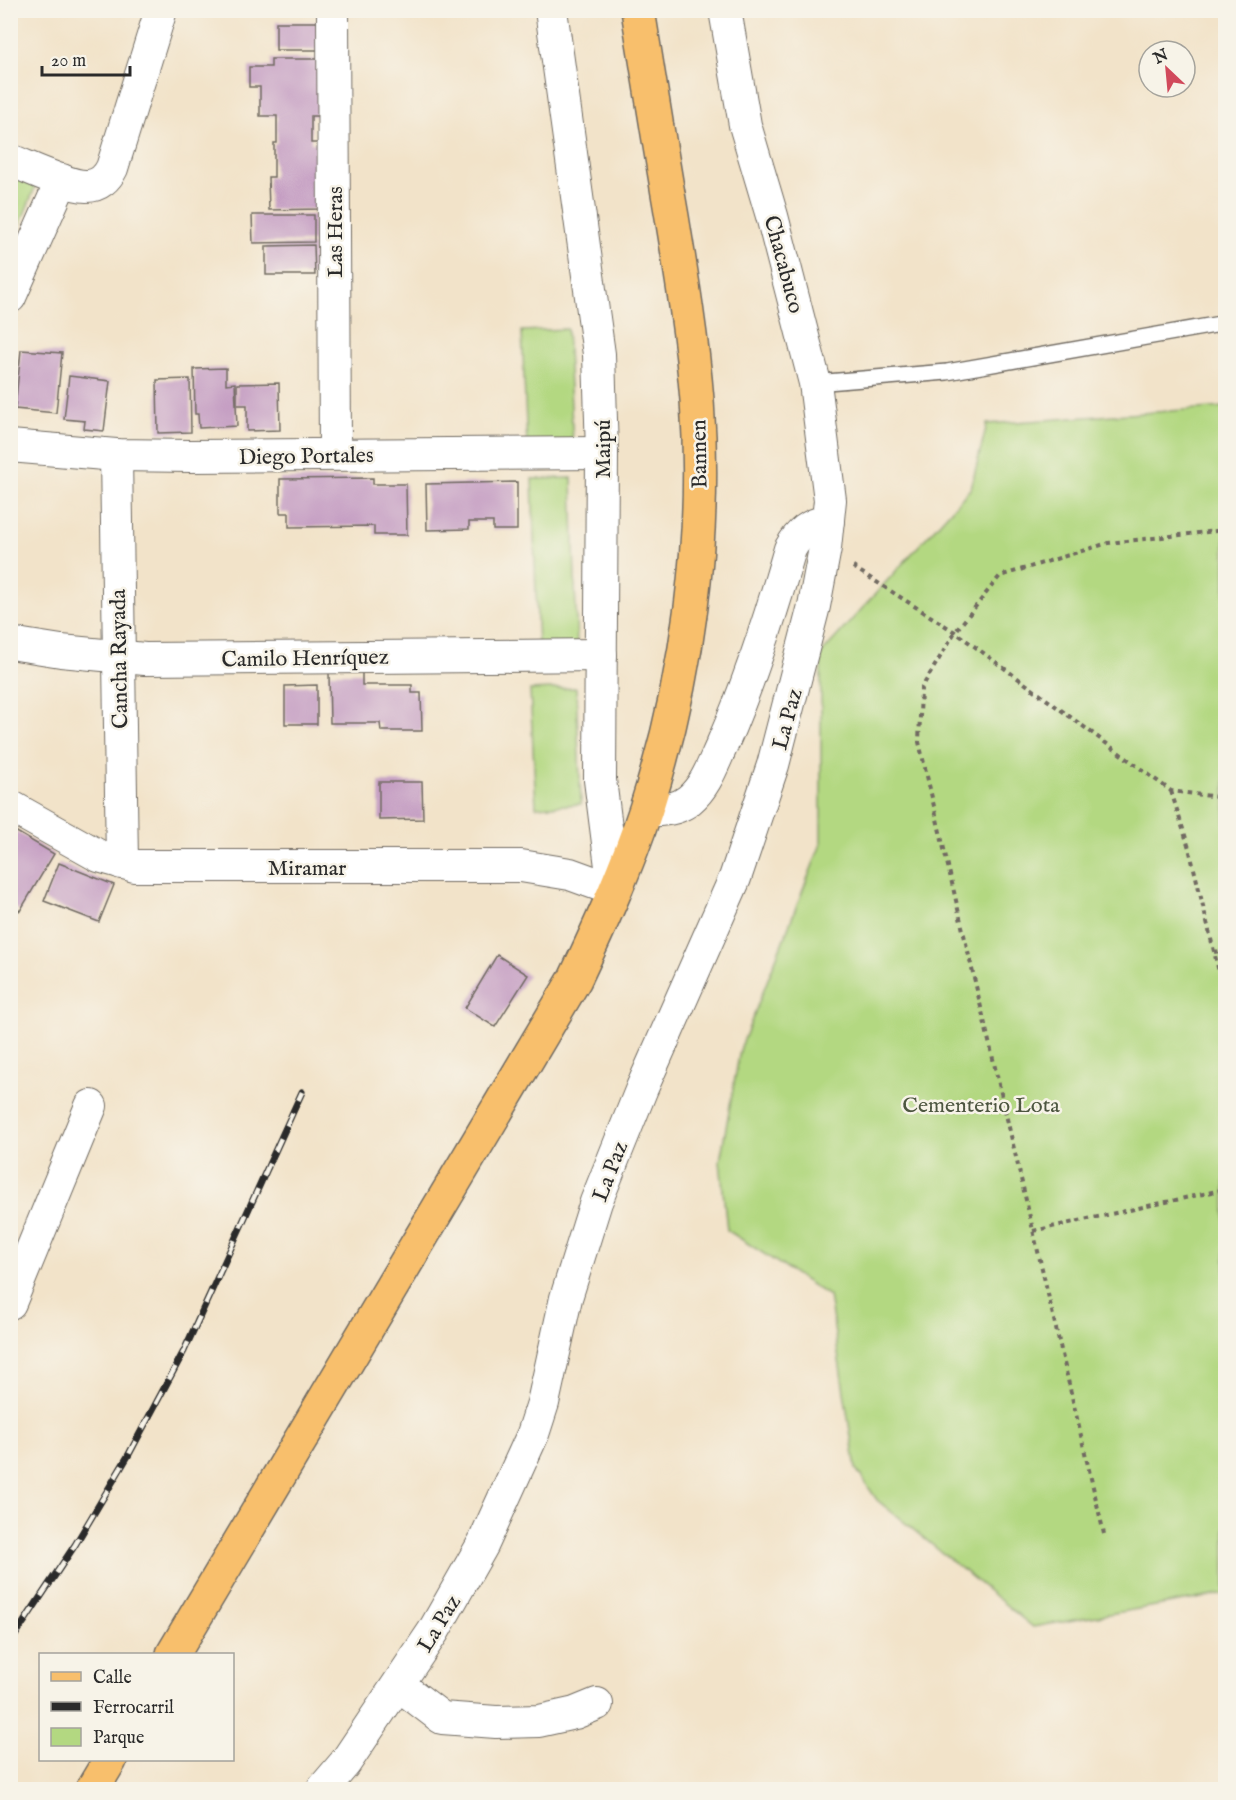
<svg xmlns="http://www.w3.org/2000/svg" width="1236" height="1800" font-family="'IM FELL English',serif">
	<rect width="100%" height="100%" fill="#f7f3e8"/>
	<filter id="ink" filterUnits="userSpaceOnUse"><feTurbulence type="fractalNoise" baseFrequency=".0167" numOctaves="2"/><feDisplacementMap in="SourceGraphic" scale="12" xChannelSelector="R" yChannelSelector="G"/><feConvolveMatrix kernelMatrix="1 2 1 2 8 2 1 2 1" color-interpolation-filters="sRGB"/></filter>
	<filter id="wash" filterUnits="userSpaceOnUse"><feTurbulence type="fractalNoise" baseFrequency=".008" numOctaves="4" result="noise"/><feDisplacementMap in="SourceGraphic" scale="24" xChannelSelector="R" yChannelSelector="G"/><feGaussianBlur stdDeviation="1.35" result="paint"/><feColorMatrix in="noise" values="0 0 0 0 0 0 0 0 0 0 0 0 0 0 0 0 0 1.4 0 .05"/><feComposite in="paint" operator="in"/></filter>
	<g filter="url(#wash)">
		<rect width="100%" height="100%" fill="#f2e3c9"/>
		<g fill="#b3d881" stroke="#6f8256" stroke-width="1.5">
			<path d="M10,175L36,185L20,225L11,221Z"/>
			<path d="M567,329L573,445L527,447L522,331Z"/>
			<path d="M1225,407V1594L1033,1627L877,1500L856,1469L829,1296L727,1230L720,1161L740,1050L821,844V654L971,488L987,424Z"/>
			<path d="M572,478L577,647L538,649L532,479Z"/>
			<path d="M576,688L581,804L536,807L530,690Z"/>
		</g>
		<g id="blocks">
			<g fill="#c59ec3">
				<rect x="276" y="22" width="43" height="28"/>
				<path d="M271,59H319V116H311V143H320L321,209L269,210L268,177H274V143H277V116H260V87H249V67H271Z"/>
				<path d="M252,215H314V242L253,243Z"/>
				<path d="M314,245L315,275H266V246Z"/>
				<path d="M21,350L62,353L56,413L15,409Z"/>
				<path d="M226,368V384L235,383L237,426L199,428L198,414H195L194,369Z"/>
				<path d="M69,376L110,381L104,431L84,429L85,421L64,419Z"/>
				<path d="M190,379L191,432L158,433L157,380Z"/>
				<path d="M279,383L280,430L247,431V405H237V384Z"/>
				<path d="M373,478V484H406L407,535H374V526L289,527V513H280V479Z"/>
				<path d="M517,482V530H493V522H469V529L427,530L426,484Z"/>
				<path d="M329,673H362V685H412V693H421L422,731H381L380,723H330Z"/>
				<path d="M317,685V724H285V686Z"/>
				<path d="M379,782H422L423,819L379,820Z"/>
				<path d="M10,828L54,854L20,911L10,905Z"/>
				<path d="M59,863L114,885L99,922L44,901Z"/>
				<path d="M497,955L528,975L495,1027L465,1008Z"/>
			</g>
		</g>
	</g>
	<g filter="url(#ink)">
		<use href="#blocks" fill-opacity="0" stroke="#716b62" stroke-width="1.5"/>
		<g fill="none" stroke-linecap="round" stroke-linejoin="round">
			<defs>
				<path id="service" d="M815,383L947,372L1226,323"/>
				<g id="minor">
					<path d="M333,10L335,454"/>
					<path d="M551,10L599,354L602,453L600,780L614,890"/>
					<path d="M10,160C28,167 70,187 87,186C99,186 107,178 112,168L161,10"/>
					<path d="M10,297L62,180"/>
					<path d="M10,446L116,455L191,456L602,453"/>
					<path d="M116,455L122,863"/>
					<path d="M10,643L61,651L145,659L601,655"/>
					<path d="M10,806L99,856L135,866H521L570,874L614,890"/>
					<path d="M646,810C661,811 677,810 689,800C706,786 713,764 722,745C750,682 771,615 790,549C799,533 809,524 828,521"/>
					<path d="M10,1303L91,1106"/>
					<path d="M399,1685L442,1718L496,1722L539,1721L575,1713L597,1704"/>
					<path d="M322,1790L345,1763L433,1632L483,1544L533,1434L543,1403L566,1298L596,1202L642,1088L735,878L773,765L814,606L825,548L830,500L815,383L772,216L745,125L725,10"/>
				</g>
				<g id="primary">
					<path d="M173,1654L575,979C601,924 627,867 646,809C688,678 707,538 697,400C692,339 682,278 672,217C660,148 649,79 638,10"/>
					<path d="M92,1790L110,1760"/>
				</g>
			</defs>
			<use href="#service" stroke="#716b62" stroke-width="18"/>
			<use href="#minor" stroke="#716b62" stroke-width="34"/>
			<use href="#primary" stroke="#716b62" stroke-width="36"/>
			<g stroke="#716b62" stroke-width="4" stroke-dasharray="4.5 4.5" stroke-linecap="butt">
				<path d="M853,567L955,632L1171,791L1226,798"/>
				<path d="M1171,791L1189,848L1226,1001"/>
				<path d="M1214,952L1226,950"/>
				<path d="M1033,1231L1226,1189"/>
				<path d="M1104,1534L919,742L921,689L955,632L1000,576L1108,543L1226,530"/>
			</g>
			<use href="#service" stroke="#fff" stroke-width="15"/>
			<use href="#minor" stroke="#fff" stroke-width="32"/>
			<use href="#primary" stroke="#f8bf6c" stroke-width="33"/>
			<defs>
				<path id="rail" d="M10,1643L75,1545L128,1456L184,1351L302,1092"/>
			</defs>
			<use href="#rail" stroke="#2b2b2b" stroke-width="7"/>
			<use href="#rail" stroke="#f7f3e8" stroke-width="4.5" stroke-dasharray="14" stroke-linecap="butt"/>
		</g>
	</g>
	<g text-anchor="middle" stroke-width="5" stroke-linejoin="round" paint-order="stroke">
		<g font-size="22" fill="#2b2b2b" stroke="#f7f3e8">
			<text transform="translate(334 232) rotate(-90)" y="8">Las Heras</text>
			<text transform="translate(785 264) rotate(75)" y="8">Chacabuco</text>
			<text transform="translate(602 449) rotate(-90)" y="8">Maipú</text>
			<text transform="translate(698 454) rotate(-91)" y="8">Bannen</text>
			<text transform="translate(306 455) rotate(-1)" y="8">Diego Portales</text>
			<text transform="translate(305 657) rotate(-1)" y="8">Camilo Henríquez</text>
			<text transform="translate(118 659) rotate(-91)" y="8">Cancha Rayada</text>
			<text transform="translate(786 719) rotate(-75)" y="8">La Paz</text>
			<text x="307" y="875">Miramar</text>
			<text transform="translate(609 1171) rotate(-69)" y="8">La Paz</text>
			<text transform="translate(438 1623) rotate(-59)" y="8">La Paz</text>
		</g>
		<g font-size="22" fill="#4d5640" stroke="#f7f3e8">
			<text x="981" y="1112">Cementerio Lota</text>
		</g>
	</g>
	<rect width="1236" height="1800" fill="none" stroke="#f7f3e8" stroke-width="36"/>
	<rect x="39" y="1653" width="195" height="108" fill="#f7f3e8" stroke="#a5a39c" stroke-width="1.5"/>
	<rect x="51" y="1672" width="30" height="9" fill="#f8bf6c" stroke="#a5a39c" stroke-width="1.5"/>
	<text x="93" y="1683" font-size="18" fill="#2b2b2b">Calle</text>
	<rect x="51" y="1702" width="30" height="9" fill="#2b2b2b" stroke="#a5a39c" stroke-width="1.5"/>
	<text x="93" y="1713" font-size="18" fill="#2b2b2b">Ferrocarril</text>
	<rect x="51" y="1728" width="30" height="18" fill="#b3d881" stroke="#a5a39c" stroke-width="1.5"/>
	<text x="93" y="1743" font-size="18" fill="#2b2b2b">Parque</text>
	<g transform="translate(1167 69) rotate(334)"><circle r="28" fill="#f7f3e8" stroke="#a5a39c" stroke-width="1.5"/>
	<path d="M0-4.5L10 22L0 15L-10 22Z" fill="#d1495b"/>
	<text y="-9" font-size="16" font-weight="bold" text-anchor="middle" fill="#2b2b2b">N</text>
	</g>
	<path d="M42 66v9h88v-9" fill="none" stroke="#2b2b2b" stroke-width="3"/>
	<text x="51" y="66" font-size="18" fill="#2b2b2b" stroke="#f7f3e8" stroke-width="4.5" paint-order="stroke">20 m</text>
</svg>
